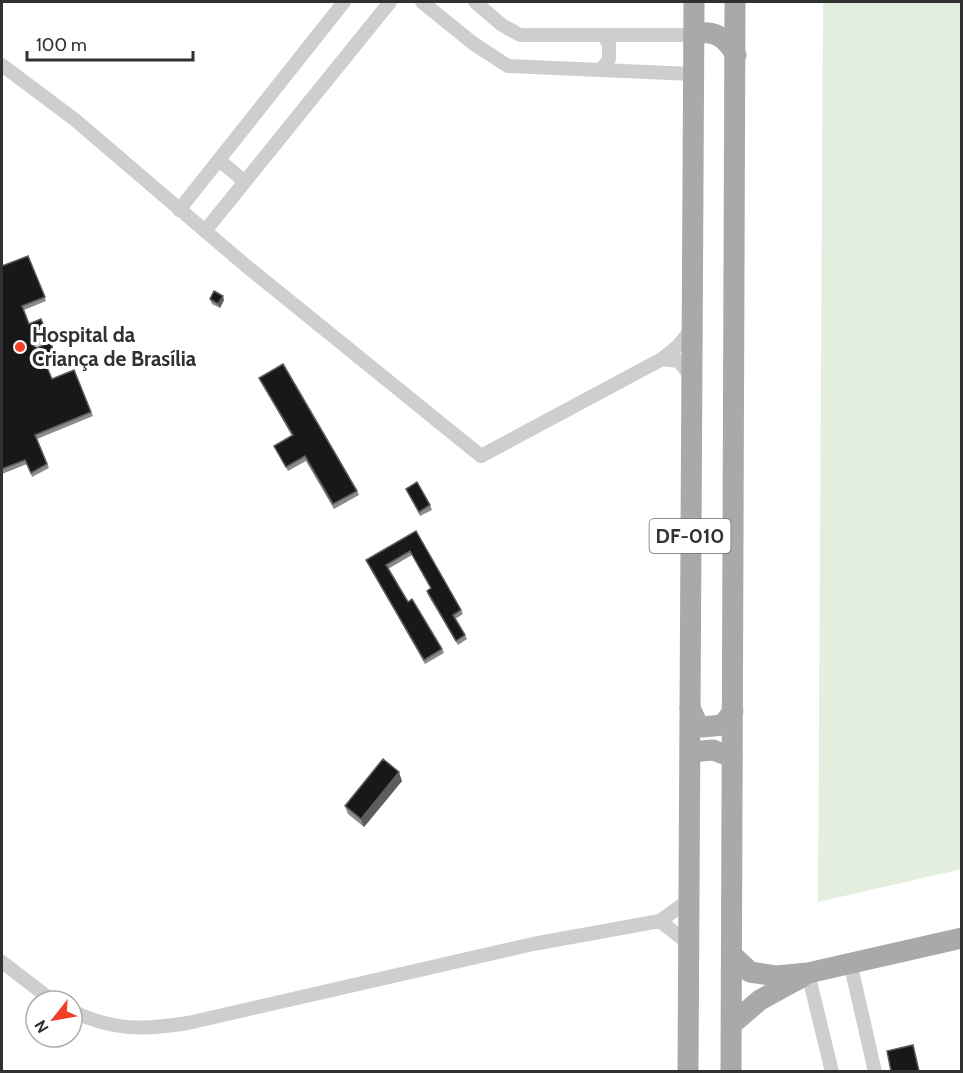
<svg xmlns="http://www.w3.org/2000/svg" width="963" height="1073" font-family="Cabin,sans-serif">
	<rect width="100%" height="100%" fill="#fff"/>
	<path fill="#e4eede" d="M823,2H961L962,869L818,902Z"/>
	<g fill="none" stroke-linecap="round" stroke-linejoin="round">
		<path stroke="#cecece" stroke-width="9" d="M39,346L46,343"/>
		<g stroke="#cecece" stroke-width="14">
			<path d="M422,2L474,44L508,66L693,74"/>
			<path d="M475,2L502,25L520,35H694"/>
			<path d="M2,65L74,119L245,265L481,456L662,359L678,346L691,330"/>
			<path d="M601,70L609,59V45L605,37"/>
			<path d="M219,160L244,181"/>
			<path d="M179,210L344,2"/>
			<path d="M205,231L390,2"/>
			<path d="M662,359L679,361L691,377"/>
			<path d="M660,921L689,944"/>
			<path d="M2,962L53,1001"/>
			<path d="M850,962L875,1072"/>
			<path d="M808,973L832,1072"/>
			<path d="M72,1011C114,1031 143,1030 188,1023L533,944L660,921L689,900"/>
		</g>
		<g stroke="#a9a9a9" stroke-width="21">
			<path d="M694,35C714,28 726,38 736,55"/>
			<path d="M690,708L697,723L703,727L723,725L733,711"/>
			<path d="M691,752L713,750L732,757"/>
			<path d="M732,955L750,972L776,976L808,973L962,938"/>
			<path d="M732,1024L760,1000L802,977"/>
			<path d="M688,1072L694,2"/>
			<path d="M731,1072L735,2"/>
		</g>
	</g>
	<g fill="#8c8c8c">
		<path d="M28,256L46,301L24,310L29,324L41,319L48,337L36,340L34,346L37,348L50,342L56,358L45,362L52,379L74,370L93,416L37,439L49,468L32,477L27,464L2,474V266Z"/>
		<path d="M210,299L224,300L220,308L212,304Z"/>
		<path d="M259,378L357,491L359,495L334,509L306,461L288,471L274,446L292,436L261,382Z"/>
		<path d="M406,489L430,505L432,510L420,516Z"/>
		<path d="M416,531L461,610L463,614L455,619L467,639L458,645L428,595L427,591L431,589L412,555L388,569L408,602L442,649L444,653L425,664L368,564L366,560Z"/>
		<path d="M402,781L364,827L348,814L345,806Z"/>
	</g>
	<g fill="#5d5d5d">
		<path d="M223,296L224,300L220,308L218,304Z"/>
		<path d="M34,336L36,340L33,348L31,344Z"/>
		<path d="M399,772L402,781L364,827L361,819Z"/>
	</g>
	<g fill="#181818" stroke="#5d5d5d" stroke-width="1.5">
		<path d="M28,256L45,297L22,306L29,324L41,319L46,332L34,336L31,344L37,348L50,342L55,353L43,358L52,379L74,370L91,412L35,435L47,464L31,473L25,460L2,469V266Z"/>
		<path d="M214,291L223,296L218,304L210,299Z"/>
		<path d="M283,364L357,491L333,504L305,456L286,467L274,446L293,435L259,378Z"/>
		<path d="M417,482L430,505L419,512L406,489Z"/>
		<path d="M416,531L461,610L453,615L465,635L456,641L427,591L431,588L410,551L386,565L408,602L412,599L442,649L424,660L366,560Z"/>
		<path d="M383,759L399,772L361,819L345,806Z"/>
		<path d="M913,1045L919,1071H891L887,1051Z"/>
	</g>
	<circle fill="#f13f2a" stroke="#fff" stroke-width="2" cx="20" cy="347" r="6"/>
	<g text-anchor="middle" stroke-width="6" stroke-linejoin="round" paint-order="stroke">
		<rect fill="#fff" stroke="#6f6f6f" stroke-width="1.5" x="649.5" y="519" width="81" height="34" rx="4.5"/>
		<g font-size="20" font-weight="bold" fill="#313131">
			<text x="690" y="543">DF-010</text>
		</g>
		<g font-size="21" font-weight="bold" fill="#313131" stroke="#fff" text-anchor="start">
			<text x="32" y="342">Hospital da<tspan x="32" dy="24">Criança de Brasília</tspan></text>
		</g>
	</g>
	<rect width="963" height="1073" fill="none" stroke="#313131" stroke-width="6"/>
	<g transform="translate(54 1019) rotate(239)"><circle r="28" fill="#ffffff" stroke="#adadad" stroke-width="1.5"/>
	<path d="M0-4.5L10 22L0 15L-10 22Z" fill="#f13f2a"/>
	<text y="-9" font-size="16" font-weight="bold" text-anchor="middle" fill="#313131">N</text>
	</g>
	<path d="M27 51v9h166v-9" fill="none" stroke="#313131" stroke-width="3"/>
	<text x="36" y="51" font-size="18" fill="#313131" stroke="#ffffff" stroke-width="4.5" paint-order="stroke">100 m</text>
</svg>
